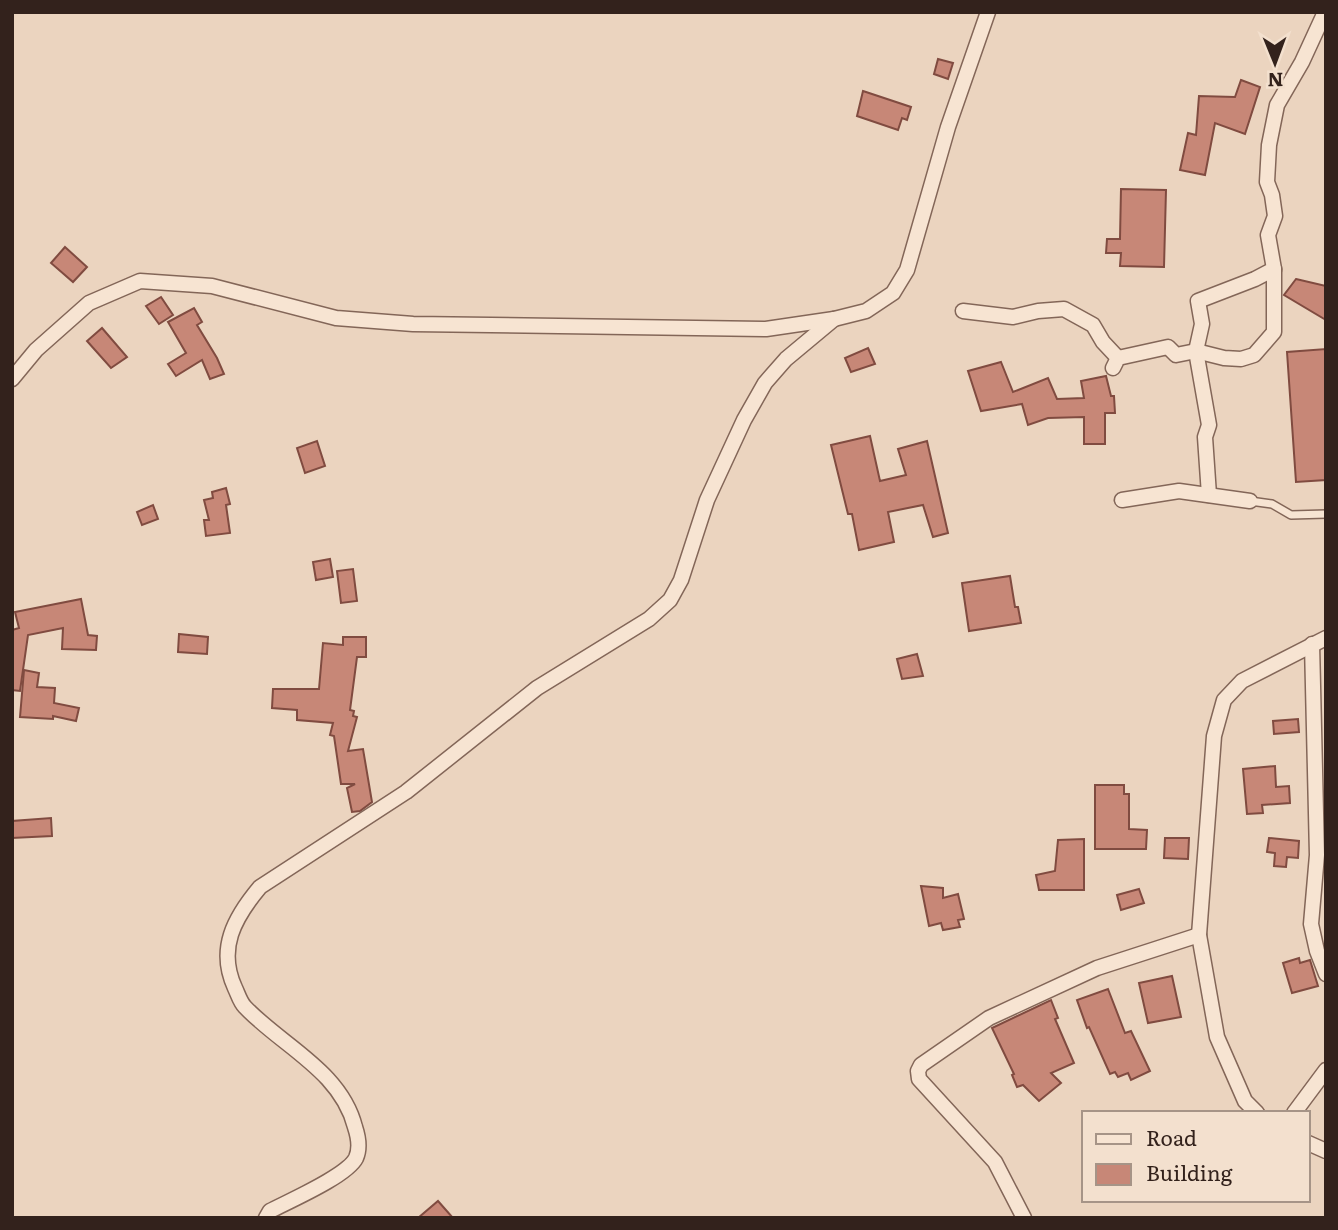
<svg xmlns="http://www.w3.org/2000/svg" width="1338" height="1230" font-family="Literata,serif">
	<rect width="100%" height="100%" fill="#ebd4bf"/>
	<g fill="#c78777" stroke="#804b40" stroke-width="2">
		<path d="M938,59L953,63L948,79L934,74Z"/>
		<path d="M1241,80L1260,87L1245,134L1215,123L1205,175L1180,170L1188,133L1196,135L1199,96L1235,97Z"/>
		<path d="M863,91L911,107L907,120L902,118L898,130L857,116Z"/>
		<path d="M1121,189L1166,190L1164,267L1120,266L1121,253H1106L1107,239H1120Z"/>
		<path d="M65,247L87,267L73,282L51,263Z"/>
		<path d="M1296,279L1326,286V320L1284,295Z"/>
		<path d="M161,297L173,315L159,324L146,306Z"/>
		<path d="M194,308L202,322L197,325L217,358L224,374L210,379L202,360L176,376L168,364L186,353L168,322Z"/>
		<path d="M102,328L127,357L111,368L87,341Z"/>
		<path d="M868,348L875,364L851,372L845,358Z"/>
		<path d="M1326,349V480L1296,482L1287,352Z"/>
		<path d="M1001,362L1013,392L1048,378L1057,399L1084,398L1081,381L1106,376L1111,396H1114L1115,413H1105V444H1084V417L1048,418L1028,425L1022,404L981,411L968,371Z"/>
		<path d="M870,436L880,481L906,475L898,449L927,441L948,533L933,537L923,505L888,512L894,542L859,550L852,514H848L831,445Z"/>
		<path d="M317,441L325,466L305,473L297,448Z"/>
		<path d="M226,488L230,504L226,505L230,533L206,536L204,520H209L204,500L213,498L212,492Z"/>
		<path d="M153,505L158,519L142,525L137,512Z"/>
		<path d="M330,559L333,577L316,580L313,562Z"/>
		<path d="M353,569L357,601L341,603L337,571Z"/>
		<path d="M1010,576L1015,607H1018L1021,623L969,631L962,583Z"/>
		<path d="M81,599L88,635L97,636L96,650L62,649L63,628L28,635L20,691L12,690V630L19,628L15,612Z"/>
		<path d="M179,634L208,637L207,654L178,652Z"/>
		<path d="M343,637H366V657H357L350,710L354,711L353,716L357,717L348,751L363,749L372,802L360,811L352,812L347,788L355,784H341L334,736L330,735L333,723L297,720V710L272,708L273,689H319L323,643L343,645Z"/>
		<path d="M917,654L923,676L902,679L897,659Z"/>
		<path d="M24,670L39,673L37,687L55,688L54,703L79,708L76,721L53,716V719L20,717Z"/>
		<path d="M1298,719L1299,732L1274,734L1273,721Z"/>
		<path d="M1275,766L1276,787L1289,786L1290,803L1262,805L1263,813L1247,814L1243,769Z"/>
		<path d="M1095,785H1124V794H1129V829L1147,830L1146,849H1095Z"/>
		<path d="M51,818L52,836L12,838V821Z"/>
		<path d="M1165,838H1189L1188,859L1164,858Z"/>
		<path d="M1269,838L1299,841L1298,858L1287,857L1286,867L1274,866L1275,853L1267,852Z"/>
		<path d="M1084,839V890H1039L1036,875L1055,871L1058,840Z"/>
		<path d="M921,886L943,888V898L958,894L964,919L958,920L960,927L943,930L941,923L929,926Z"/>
		<path d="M1139,889L1144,903L1121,910L1117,895Z"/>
		<path d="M1299,958L1300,963L1310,960L1318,986L1292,993L1283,963Z"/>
		<path d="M1172,976L1181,1017L1148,1023L1139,983Z"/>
		<path d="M1108,989L1125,1033L1131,1031L1150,1071L1131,1080L1128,1073L1118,1077L1115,1072L1110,1074L1089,1027L1087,1028L1077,1000Z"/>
		<path d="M1051,1000L1058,1018L1055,1019L1074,1063L1051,1073L1061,1083L1039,1101L1023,1085L1017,1087L1012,1075L1014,1074L992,1028Z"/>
		<path d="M438,1201L453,1218H418Z"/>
	</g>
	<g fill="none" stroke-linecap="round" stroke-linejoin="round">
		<defs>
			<path id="service" d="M1250,501L1272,504L1291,515L1326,514"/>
			<g id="minor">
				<path d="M963,311L1013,317L1038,311L1064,309L1093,325L1103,342L1118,358"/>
				<path d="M1113,368L1118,358L1168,347L1176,355L1196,351L1224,358L1241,359L1254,355L1274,332V269"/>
				<path d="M12,379L36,350L89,303L140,281L212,286L336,318L413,324L766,329L834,319L866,311L893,293L907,270L948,127L988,12"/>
				<path d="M1209,495L1205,437L1209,425L1196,351L1202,324L1198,301L1255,279L1274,269L1268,235L1275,216L1272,195L1267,182L1269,145L1277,105L1302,62L1325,12"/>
				<path d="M1122,500L1179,491L1250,501"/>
				<path d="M1312,644L1317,855L1311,924L1317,951L1326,974"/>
				<path d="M1257,1113L1245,1101L1217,1037L1199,935L1214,736L1224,700L1242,681L1326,638"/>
				<path d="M1294,1113L1326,1070"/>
				<path d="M1308,1143L1326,1151"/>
				<path d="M266,1218L270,1211C289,1201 347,1176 356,1158C360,1149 358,1136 355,1127C341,1071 282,1046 245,1007C240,1002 238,994 235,988C217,949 234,918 260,887L406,792L537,688L649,619L670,600L681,580L707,500L744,420L765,383L786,359L834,319"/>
				<path d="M1024,1218L995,1162L919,1079L918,1071L921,1065L989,1018L1097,968L1199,935"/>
			</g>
		</defs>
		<use href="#service" stroke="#836658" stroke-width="10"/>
		<use href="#minor" stroke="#836658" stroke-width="17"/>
		<use href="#service" stroke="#f7e4d2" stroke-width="7"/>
		<use href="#minor" stroke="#f7e4d2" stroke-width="14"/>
	</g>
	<rect width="1338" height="1230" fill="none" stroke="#33221c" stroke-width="28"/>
	<rect x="1082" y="1111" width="228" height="91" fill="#f3e0ce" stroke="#a69487" stroke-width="2"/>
	<rect x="1096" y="1134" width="35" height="10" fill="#f7e4d2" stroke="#a69487" stroke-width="2"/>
	<text x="1146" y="1146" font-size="21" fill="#33221c">Road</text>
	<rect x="1096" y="1164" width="35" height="21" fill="#c78777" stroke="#a69487" stroke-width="2"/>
	<text x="1146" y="1181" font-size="21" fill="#33221c">Building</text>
	<g transform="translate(1275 63) rotate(179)" stroke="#f3e0ce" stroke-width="5" paint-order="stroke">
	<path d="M0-5L12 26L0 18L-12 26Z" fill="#33221c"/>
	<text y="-10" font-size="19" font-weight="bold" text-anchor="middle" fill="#33221c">N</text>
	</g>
</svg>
